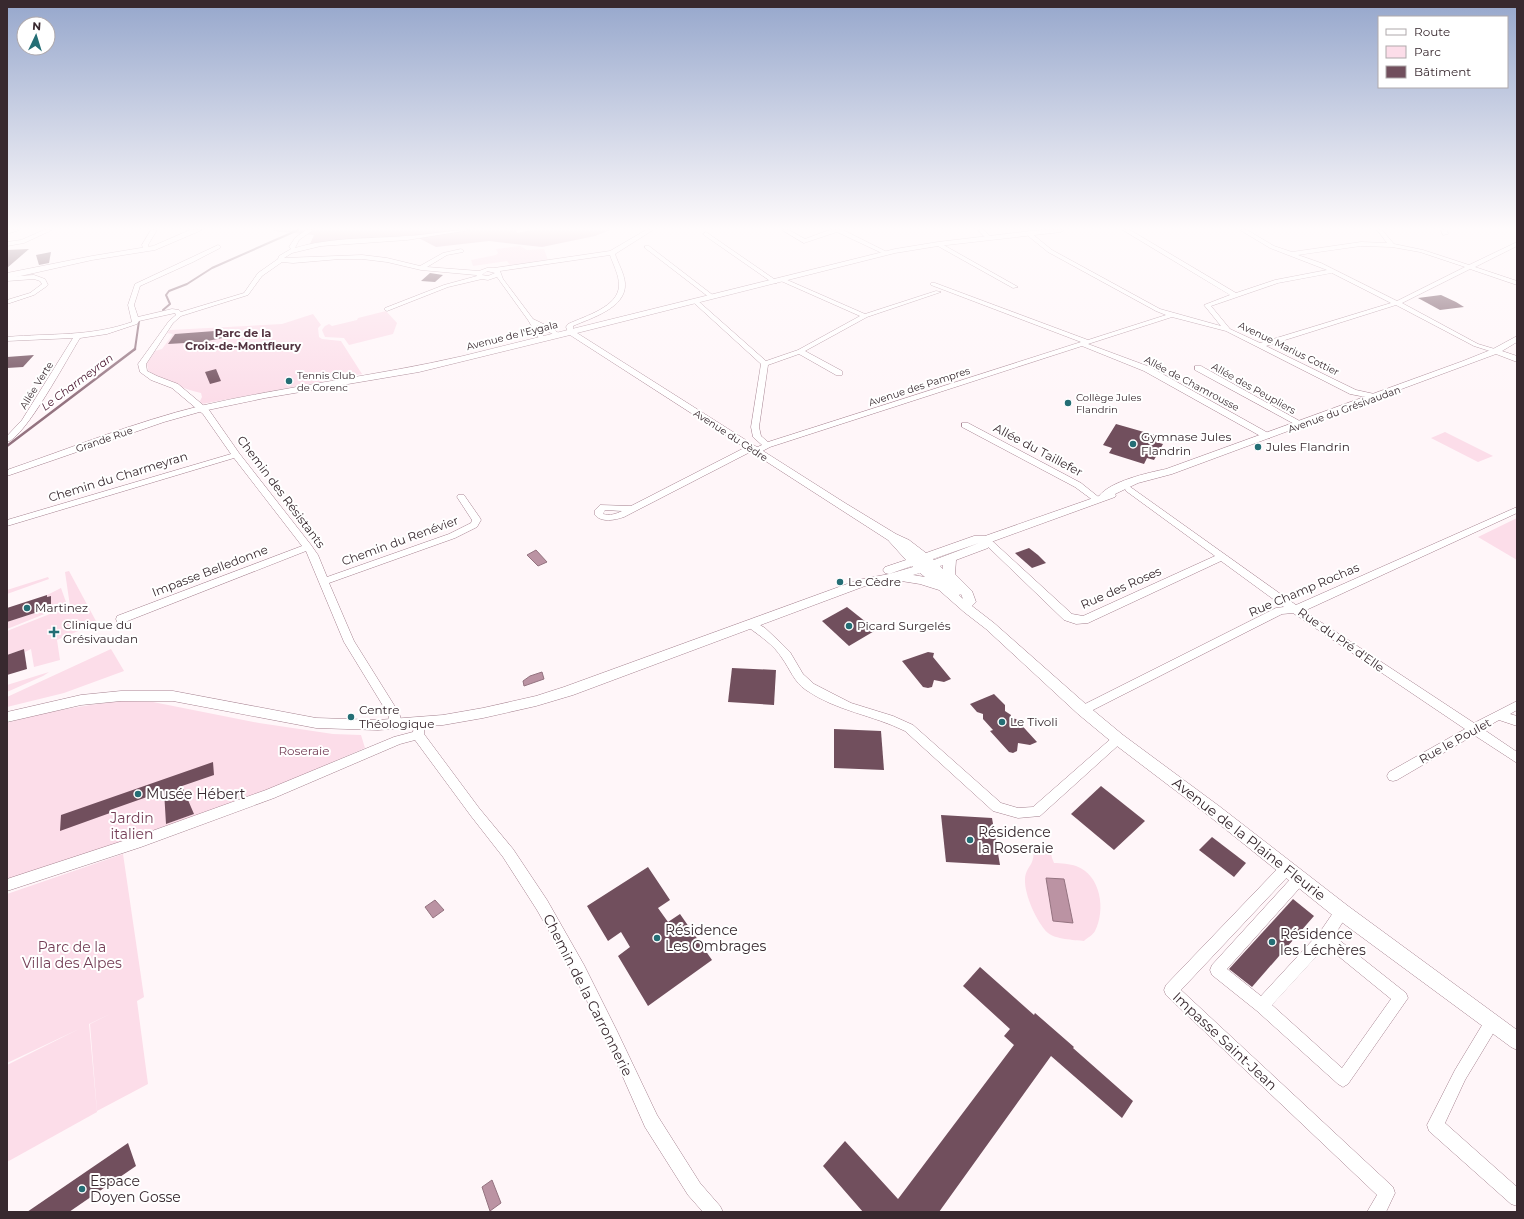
<svg xmlns="http://www.w3.org/2000/svg" width="1524" height="1219" font-family="Montserrat,sans-serif">
	<rect width="100%" height="100%" fill="#fff6f9"/>
	<g fill="#fcdde9">
		<path d="M520,246L527,250L544,249L548,260L510,265L507,261L473,266L471,260L496,255L498,253L496,249Z"/>
		<path d="M386,311L397,323L393,334L349,345L344,338L325,337L322,330L325,326L329,324L332,326L357,320L358,318Z"/>
		<path d="M313,314L321,325L318,328L319,337L322,339L341,341L362,374L202,404L200,401L202,397L201,393C187,390 158,379 148,370L147,363L155,351L162,349L173,334L167,333L170,330L282,324Z"/>
		<path d="M1445,432L1493,456L1478,462L1431,438Z"/>
		<path d="M1517,518V560L1478,537Z"/>
		<path d="M69,571L97,623L57,640L60,660L34,667L31,649L25,652L24,649L7,655V631L70,606L65,572Z"/>
		<path d="M48,577L49,579L7,594V590Z"/>
		<path d="M61,588L67,605L7,629V622L47,609L51,606V596L47,597V595Z"/>
		<path d="M111,649L124,671L64,693L7,707V697Z"/>
		<path d="M49,672L43,676L7,692V685Z"/>
		<path d="M119,701L153,702L259,723L333,734L361,735L365,748L268,790L7,883V723C44,712 81,706 119,701Z"/>
		<path d="M1040,843L1049,844L1052,858L1054,863C1061,863 1070,864 1076,866C1101,875 1106,910 1095,931C1093,935 1087,938 1084,941C1074,940 1055,939 1048,933C1037,923 1024,894 1025,879C1026,865 1036,866 1033,847L1041,848Z"/>
		<path d="M123,854L144,997L137,1001L148,1084L97,1111L90,1024L110,1014L89,1024L97,1112L7,1162V1065L79,1029L7,1063V894Z"/>
	</g>
	<path fill="#d4abbb" d="M274,230H516L517,233L532,230H610L595,236L542,247L489,241L436,247L413,235L310,244L314,235L273,231Z"/>
	<g fill="#bb93a3" stroke="#947380">
		<path d="M536,550L547,562L538,566L527,555Z"/>
		<path d="M542,672L544,679L524,686L523,681L530,676Z"/>
		<path d="M1046,878L1064,879L1073,923L1053,921Z"/>
		<path d="M435,900L444,910L433,918L425,907Z"/>
		<path d="M492,1180L501,1203L490,1211L482,1187Z"/>
	</g>
	<g fill="none" stroke-linecap="round" stroke-linejoin="round">
		<g stroke="#947380" stroke-width="2">
			<path d="M163,310L170,304L166,295L169,291L187,284L212,268L298,230"/>
			<path d="M134,350L135,349L139,321"/>
		</g>
		<path stroke="#947380" stroke-width="2.5" d="M7,446L135,349"/>
	</g>
	<g fill="#714f5d">
		<path d="M29,249L7,268V250Z"/>
		<path d="M51,252L49,263L39,265L36,255Z"/>
		<path d="M430,273L443,275L435,282L421,281Z"/>
		<path d="M1441,295L1456,302L1464,307L1440,310L1418,298Z"/>
		<path d="M228,330V337L202,342L168,344L175,334Z"/>
		<path d="M34,355L23,367L7,368V357Z"/>
		<path d="M216,369L221,381L210,384L205,372Z"/>
		<path d="M1116,424L1158,436L1156,442L1163,444L1154,460L1147,458L1144,464L1109,453L1112,448L1103,445Z"/>
		<path d="M1029,548L1038,555L1046,563L1032,568L1015,553Z"/>
		<path d="M47,595V597L51,596V606L47,607V609L7,622V608Z"/>
		<path d="M847,607L876,630L849,646L822,621Z"/>
		<path d="M24,649L27,669L7,675V655Z"/>
		<path d="M928,652L934,653L933,657L951,679L944,682L934,680L932,687L928,688L923,687L902,661Z"/>
		<path d="M732,668L776,670L774,705L728,702Z"/>
		<path d="M994,694L1005,705V711L1011,715L1010,718L1016,719L1037,742L1030,745L1018,743L1017,751L1013,753L1009,752L990,731L993,730L983,719V714L977,712L970,704Z"/>
		<path d="M834,729L881,731L884,770L834,768Z"/>
		<path d="M213,762L214,775L182,786L194,814L166,824L164,791L110,810V813L60,831L61,815Z"/>
		<path d="M1101,786L1145,821L1114,850L1071,814Z"/>
		<path d="M941,815L992,818L1000,865L946,862Z"/>
		<path d="M1212,837L1246,863L1234,877L1199,850Z"/>
		<path d="M648,867L670,900L658,908L668,922L680,914L712,960L648,1006L618,956L630,947L621,932L608,941L587,906Z"/>
		<path d="M1293,899L1314,916L1252,987L1229,969Z"/>
		<path d="M980,967L1034,1015L1035,1013L1074,1047L1073,1048L1133,1101L1122,1118L1051,1056L939,1212H863L823,1166L845,1141L898,1199L1014,1045L1004,1036L1010,1029L963,986Z"/>
		<path d="M128,1143L136,1166L69,1212H27Z"/>
	</g>
	<g fill="none" stroke-linecap="round" stroke-linejoin="round">
		<defs>
			<g id="minor">
				<path d="M7,230H19L7,234Z"/>
				<path d="M44,230H52L24,243L7,246V242L21,240Z"/>
				<path d="M151,230H157L148,245L149,250L144,251L142,245Z"/>
				<path d="M306,230H313L299,240L295,248C331,237 369,239 406,236C428,235 449,230 470,230L407,240L321,246L292,253L284,258L362,255L387,258L420,266L443,253L461,249L464,251L463,252L447,255L427,267L479,271L487,268H494L610,251L646,230H653L615,254C618,263 624,273 625,283C627,308 591,318 573,326V333L568,332L566,327L568,324C585,316 619,307 619,285C619,275 613,264 610,255L500,271L503,279L533,319L552,328L561,335L556,336L537,325L545,339L542,341L540,340L528,320L497,277L488,280L482,279L448,287L387,311L385,310V308L444,285L477,276L476,275L421,270L387,262L362,259H340L293,263L282,262L262,276L248,295L181,316L173,323L146,364L147,371L157,376L178,384L209,410L239,453L311,545L318,555L327,577L449,534L471,523L472,520L457,497L458,495H464L480,518L481,520L477,527L455,538L329,583L354,641L399,713L401,719L397,727L393,729L389,727L387,724L389,719L388,714L344,642L306,551L125,622H117L116,619L117,616L302,546L234,458L7,526V520L231,454L203,414L172,388L151,380L140,372L138,364L169,321L176,315L175,313L139,321L137,324L107,334L80,338C68,357 25,438 7,442V436L22,420L73,338L7,341V337C51,333 90,337 132,322L128,305L135,284L218,245L220,246V248L193,262L140,286L134,305L138,317L172,309L179,310L181,312L244,293L258,273L278,259L279,256L291,249L289,247L295,238ZM487,271L495,273L488,276L482,275Z"/>
				<path d="M782,230H789L805,239L829,230H843L889,253L884,254L837,232L804,243Z"/>
				<path d="M978,230H984L992,238L987,239Z"/>
				<path d="M1123,230H1130L1236,293L1275,280L1327,270L1270,248L1240,230H1247L1274,246L1292,252L1361,242L1387,243L1377,230H1382L1394,244L1423,250L1469,265L1517,242V246L1475,267L1517,281V285L1470,269L1402,303L1478,344L1498,350L1499,351L1496,353L1474,346L1396,305L1266,346L1356,390L1379,395V399H1376L1350,394L1226,331L1172,317L1088,344L1150,367L1270,434V438H1264L1144,371L1082,346L770,447L759,453H753L752,451L624,517C615,520 602,523 595,515V510L600,505L631,506L748,446H754L755,448L762,445L753,437L751,427L761,364L693,302V300H697L766,361L798,350L860,316L781,281V279H785L865,314L936,291L941,292L867,317L805,351L842,371V375H836L799,354L768,365L759,427L761,436L768,442L1081,342L931,285V283H935L1088,340L1166,315L1156,311L1048,252L1027,235V233H1031L1052,250L1160,309L1221,326L1204,305L1230,295ZM1361,246L1392,247L1420,252L1465,267L1397,301L1321,263L1298,255ZM1332,273L1391,303L1260,343L1230,329L1211,306L1278,283ZM605,510L622,511C616,514 610,516 603,514Z"/>
				<path d="M1441,230H1447L1448,234L1443,235Z"/>
				<path d="M706,232L777,281V283H773L704,235L703,234Z"/>
				<path d="M936,243H940L1018,287L1013,288L936,245Z"/>
				<path d="M645,246H649L714,296V298H710L645,248Z"/>
				<path d="M34,275L45,279L48,285L47,286L34,295L7,304V300L30,293L42,284L40,281L34,279L7,281V277Z"/>
				<path d="M1195,366H1201L1305,424L1304,426H1298L1195,370Z"/>
				<path d="M962,423H968L1081,483L1101,499L1097,502L1094,501L1075,487L962,427Z"/>
				<path d="M1129,486L1296,605L1517,507V513L1304,611L1474,723L1517,701V710L1510,714L1517,716V726L1499,720L1483,729L1517,752V763L1474,735L1397,780L1393,781L1389,780L1387,776L1389,772L1465,729L1293,613L1282,614L1087,713L1083,714L1079,713L1077,710L1079,707L1276,608L1284,607L1221,561L1088,623L1076,624L1064,620L981,540L986,537L989,538L1072,614L1083,616L1215,556L1126,491L1125,489Z"/>
				<path d="M752,620L765,628L782,644L790,652L803,674L814,684L851,703L893,716L913,725L1001,803L1018,808L1033,807L1114,736L1118,734L1122,736L1124,739L1122,742L1040,816L1018,818L993,811L905,731C873,715 836,711 806,690C794,682 790,669 782,658C774,645 760,636 748,627L747,624L748,621Z"/>
				<path d="M419,718L423,720L425,723L424,734L479,808L513,849L547,900L584,965L617,1031L657,1115L700,1183L720,1206L723,1212H703L688,1195L645,1127L607,1041L574,975L537,910L503,857L471,816L415,740L400,744L274,798L141,847L7,891V879L141,835L266,790L394,737L413,732L415,720Z"/>
				<path d="M1287,862L1292,864L1294,868L1292,872L1181,990L1393,1187L1395,1193L1386,1212H1367L1377,1195L1166,995L1164,990L1166,985L1282,864Z"/>
				<path d="M1300,872L1305,874L1307,878L1305,882L1227,969L1261,996L1320,932L1337,907L1342,905L1347,907L1349,912L1334,936L1406,993L1408,998L1348,1084L1343,1087L1338,1084L1257,1011L1212,975L1210,970L1212,965L1295,874ZM1326,946L1391,999L1342,1068L1272,1005Z"/>
				<path d="M1492,1015L1497,1017L1499,1022L1497,1027L1465,1080L1445,1123L1517,1187V1206L1511,1204L1429,1131L1427,1125L1455,1070L1487,1017Z"/>
			</g>
			<path id="tertiary" d="M1040,230H1064L1061,232L938,246L895,253L577,333L845,503L896,534L909,540L926,553L974,536H985L1099,496C1111,481 1147,473 1166,469L1463,361L1493,349L1517,336V342L1502,351L1517,356V362L1496,354L1172,474L1138,483L1115,494L1116,495L1115,497L991,542L988,548L956,560L955,574L972,591L976,602L972,606L994,623L1088,706L1123,735L1219,806L1348,906L1517,1030V1050L1511,1047L1336,918L1209,816L1113,743L1078,714L986,629L964,612L939,590L920,584L895,580L865,586L573,695L536,706L483,718L443,725L378,730L316,728L173,701H121L81,705L7,722V712L81,695L121,691H173L316,718L378,720L443,715L483,708L536,696L564,687L858,580L889,574L885,573L883,570L885,567L906,560L888,540L570,335L419,372L265,398L203,411L164,422L7,476V470C71,448 135,422 200,406C287,386 376,376 463,356L895,249L938,242ZM979,543L934,560L933,559ZM943,565V569L940,566ZM912,566L913,567L889,574ZM920,573L925,577L913,575ZM961,594L963,599L959,595Z"/>
			<path id="secondary" d="M190,230H202L155,250L92,260L7,279V273L92,256L153,246Z"/>
		</defs>
		<use href="#minor" stroke="#a5818f" stroke-width="1"/>
		<use href="#tertiary" stroke="#a5818f" stroke-width="1"/>
		<use href="#secondary" stroke="#a5818f" stroke-width="1"/>
		<use href="#minor" fill="#fff" fill-rule="evenodd"/>
		<use href="#tertiary" fill="#fff" fill-rule="evenodd"/>
		<use href="#secondary" fill="#fff" fill-rule="evenodd"/>
	</g>
	<linearGradient id="sky" x2="0" y2="1"><stop stop-color="#96a7cc"/><stop offset="0.57" stop-color="#fffbfc"/><stop offset="1" stop-color="#fffbfc" stop-opacity="0"/></linearGradient>
	<rect width="1524" height="401" fill="url(#sky)"/>
	<g fill="#246e75" stroke="#fff" stroke-width="1.5">
		<circle cx="289" cy="381" r="4"/>
		<circle cx="1068" cy="403" r="4"/>
		<circle cx="1133" cy="444" r="4"/>
		<circle cx="1258" cy="447" r="4"/>
		<circle cx="840" cy="582" r="4"/>
		<circle cx="27" cy="608" r="4"/>
		<circle cx="849" cy="626" r="4"/>
		<path d="M52 626h4v4h4v4h-4v4h-4v-4h-4v-4h4z"/>
		<circle cx="351" cy="717" r="4"/>
		<circle cx="1002" cy="722" r="4"/>
		<circle cx="138" cy="794" r="4"/>
		<circle cx="970" cy="840" r="4"/>
		<circle cx="657" cy="938" r="4"/>
		<circle cx="1272" cy="942" r="4"/>
		<circle cx="82" cy="1189" r="4"/>
	</g>
	<g text-anchor="middle" stroke-width="4" stroke-linejoin="round" paint-order="stroke">
		<g font-size="10" fill="#38292f" stroke="#fff">
			<text transform="translate(512 335) rotate(-14)" y="4">Avenue de l'Eygala</text>
			<text transform="translate(1289 348) rotate(26)" y="4">Avenue Marius Cottier</text>
			<text transform="translate(1192 383) rotate(28)" y="4">Allée de Chamrousse</text>
			<text transform="translate(36 385) rotate(-58)" y="4">Allée Verte</text>
			<text transform="translate(919 386) rotate(-18)" y="4">Avenue des Pampres</text>
			<text transform="translate(1254 388) rotate(29)" y="4">Allée des Peupliers</text>
			<text transform="translate(1344 409) rotate(-20)" y="4">Avenue du Grésivaudan</text>
			<text transform="translate(731 435) rotate(33)" y="4">Avenue du Cèdre</text>
			<text transform="translate(104 439) rotate(-19)" y="4">Grande Rue</text>
		</g>
		<g font-size="10" fill="#38292f" stroke="#fff" text-anchor="start">
			<text x="297" y="379">Tennis Club<tspan x="297" dy="12">de Corenc</tspan></text>
			<text x="1076" y="401">Collège Jules<tspan x="1076" dy="12">Flandrin</tspan></text>
		</g>
		<g font-size="11" font-weight="bold" fill="#533441" stroke="#fff">
			<text x="243" y="337">Parc de la<tspan x="243" dy="13">Croix-de-Montfleury</tspan></text>
		</g>
		<g font-size="11" font-style="italic" fill="#4d1a32" stroke="#fff">
			<text transform="translate(77 382) rotate(-37)" y="4">Le Charmeyran</text>
		</g>
		<g font-size="12" fill="#38292f" stroke="#fff" text-anchor="start">
			<text x="1141" y="441">Gymnase Jules<tspan x="1141" dy="14">Flandrin</tspan></text>
			<text x="1266" y="451">Jules Flandrin</text>
			<text x="848" y="586">Le Cèdre</text>
			<text x="35" y="612">Martinez</text>
			<text x="63" y="629">Clinique du<tspan x="63" dy="14">Grésivaudan</tspan></text>
			<text x="857" y="630">Picard Surgelés</text>
			<text x="359" y="714">Centre<tspan x="359" dy="14">Théologique</tspan></text>
			<text x="1010" y="726">Le Tivoli</text>
		</g>
		<g font-size="12" fill="#38292f" stroke="#fff">
			<text transform="translate(1038 450) rotate(28)" y="4">Allée du Taillefer</text>
			<text transform="translate(118 477) rotate(-17)" y="4">Chemin du Charmeyran</text>
			<text transform="translate(281 492) rotate(53)" y="4">Chemin des Résistants</text>
			<text transform="translate(400 541) rotate(-20)" y="4">Chemin du Renévier</text>
			<text transform="translate(210 571) rotate(-21)" y="4">Impasse Belledonne</text>
			<text transform="translate(1121 588) rotate(-24)" y="4">Rue des Roses</text>
			<text transform="translate(1304 590) rotate(-23)" y="4">Rue Champ Rochas</text>
			<text transform="translate(1341 640) rotate(35)" y="4">Rue du Pré d'Elle</text>
			<text transform="translate(1455 741) rotate(-29)" y="4">Rue le Poulet</text>
		</g>
		<g font-size="12" fill="#743e56" stroke="#fff">
			<text x="304" y="755">Roseraie</text>
		</g>
		<g font-size="14" fill="#38292f" stroke="#fff" text-anchor="start">
			<text x="146" y="799">Musée Hébert</text>
			<text x="978" y="837">Résidence<tspan x="978" dy="16">la Roseraie</tspan></text>
			<text x="665" y="935">Résidence<tspan x="665" dy="16">Les Ombrages</tspan></text>
			<text x="1280" y="939">Résidence<tspan x="1280" dy="16">les Léchères</tspan></text>
			<text x="90" y="1186">Espace<tspan x="90" dy="16">Doyen Gosse</tspan></text>
		</g>
		<g font-size="14" fill="#743e56" stroke="#fff">
			<text x="132" y="823">Jardin<tspan x="132" dy="16">italien</tspan></text>
			<text x="72" y="952">Parc de la<tspan x="72" dy="16">Villa des Alpes</tspan></text>
		</g>
		<g font-size="14" fill="#38292f" stroke="#fff">
			<text transform="translate(1249 839) rotate(38)" y="5">Avenue de la Plaine Fleurie</text>
			<text transform="translate(588 995) rotate(63)" y="5">Chemin de la Carronnerie</text>
			<text transform="translate(1225 1041) rotate(43)" y="5">Impasse Saint-Jean</text>
		</g>
	</g>
	<rect width="1524" height="1219" fill="none" stroke="#38292f" stroke-width="16"/>
	<rect x="1378" y="16" width="130" height="72" fill="#ffffff" stroke="#afa9ac"/>
	<rect x="1386" y="29" width="20" height="6" fill="#ffffff" stroke="#afa9ac"/>
	<text x="1414" y="36" font-size="12" fill="#38292f">Route</text>
	<rect x="1386" y="46" width="20" height="12" fill="#fcdde9" stroke="#afa9ac"/>
	<text x="1414" y="56" font-size="12" fill="#38292f">Parc</text>
	<rect x="1386" y="66" width="20" height="12" fill="#714f5d" stroke="#afa9ac"/>
	<text x="1414" y="76" font-size="12" fill="#38292f">Bâtiment</text>
	<g transform="translate(36 36) rotate(4)"><circle r="19" fill="#ffffff" stroke="#afa9ac"/>
	<path d="M0-3L7 15L0 10L-7 15Z" fill="#246e75"/>
	<text y="-6" font-size="11" font-weight="bold" text-anchor="middle" fill="#38292f">N</text>
	</g>
</svg>
